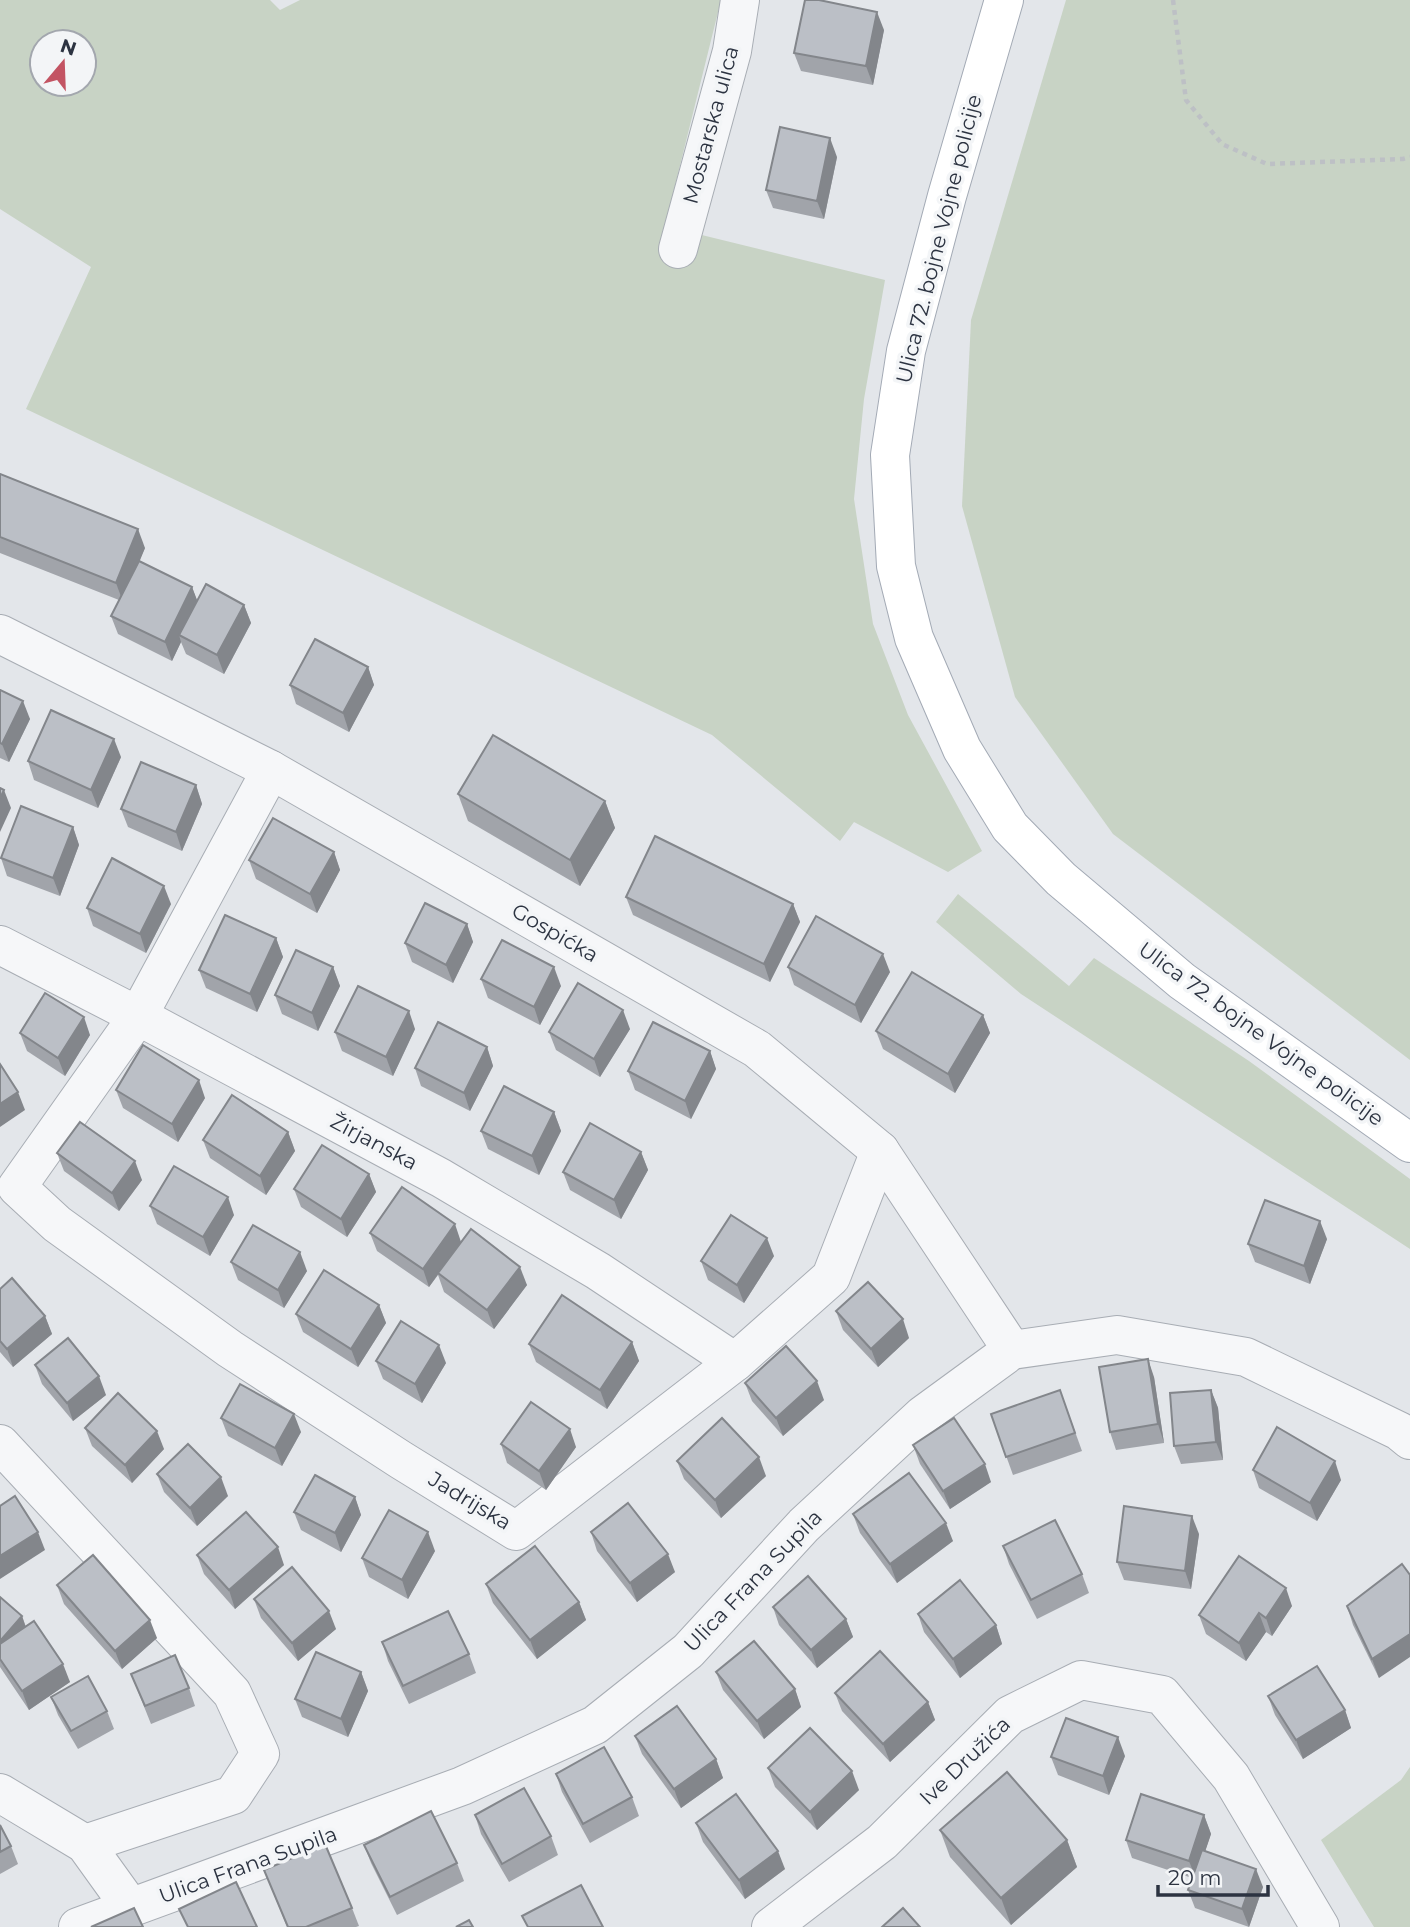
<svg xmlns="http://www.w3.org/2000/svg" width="1410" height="1927" font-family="Montserrat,sans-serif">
	<rect width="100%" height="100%" fill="#e3e6ea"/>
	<g fill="#c8d3c5" fill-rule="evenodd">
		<path d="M0,0H270L280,10L300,0H721L665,226L885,280L864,399L854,499L873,624L908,715L982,851L948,872L854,822L840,841L712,735L26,409L91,267L0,209ZM42,42H84V84H42Z"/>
		<path d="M1066,0H1410V1060L1113,834L1015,697L962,506L971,320Z"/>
		<path d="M958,894L1069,986L1094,958L1249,1061L1410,1179V1249L1021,994L936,922Z"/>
		<path d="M1410,1767V1927H1374L1321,1840L1401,1780Z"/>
	</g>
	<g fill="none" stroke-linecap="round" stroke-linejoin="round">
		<defs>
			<g id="street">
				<path d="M678,249L732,51L740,0"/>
				<path d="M0,634L271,770L757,1049L880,1151L1012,1350"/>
				<path d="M271,770L138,1016L17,1187L57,1224L230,1349L401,1460L516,1531L735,1362L831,1277L880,1151"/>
				<path d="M0,945L138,1016L441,1178L598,1271L735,1362"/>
				<path d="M0,1444L232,1693L260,1754L233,1795L85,1844"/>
				<path d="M0,1793L85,1844L131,1908"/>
				<path d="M78,1927L462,1786L595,1725L688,1651L804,1525L923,1415L1012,1350L1117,1335L1246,1357L1399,1431L1410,1440"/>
				<path d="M771,1927L882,1842L1010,1715L1081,1680L1162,1695L1231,1777L1320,1927"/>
			</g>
			<path id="primary" d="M1004,0L947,196L906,351L890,455L896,566L914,638L962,749L1010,827L1061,879L1182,981L1410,1143"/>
		</defs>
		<use href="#street" stroke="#a8adb4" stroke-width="40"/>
		<use href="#primary" stroke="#a3aab5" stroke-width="40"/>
		<path stroke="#bdc0c5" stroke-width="4.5" stroke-dasharray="5 5" stroke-linecap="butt" d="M1173,0L1186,100L1222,144L1267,164L1403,159L1410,157"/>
		<use href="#street" stroke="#f6f7f9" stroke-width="38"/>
		<use href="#primary" stroke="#fff" stroke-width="38"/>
	</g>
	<g fill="#a1a4aa">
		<path d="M884,30L873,85L801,71L794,53Z"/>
		<path d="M837,157L824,219L773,208L766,190Z"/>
		<path d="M0,474L145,548L139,561L192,587L197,601L244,605L251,623L224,674L186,654L181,642L172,661L118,634L111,616L119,600L0,553Z"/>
		<path d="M368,667L374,685L349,732L296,704L290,685Z"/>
		<path d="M0,690L30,719L9,762L0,758Z"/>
		<path d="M121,757L98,808L34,780L28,761Z"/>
		<path d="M196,785L202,804L182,851L128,827L121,809Z"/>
		<path d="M458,794L605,801L615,828L580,886L468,821Z"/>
		<path d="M73,827L79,845L60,896L7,876L1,858Z"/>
		<path d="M334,852L340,870L317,913L256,879L249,860Z"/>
		<path d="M626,897L793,904L800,922L770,982L633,915Z"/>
		<path d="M171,904L146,953L93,926L87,908Z"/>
		<path d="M467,924L473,942L453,983L412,962L405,943Z"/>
		<path d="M276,938L283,957L257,1012L206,988L199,970Z"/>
		<path d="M333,967L340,986L318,1031L282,1014L275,995Z"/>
		<path d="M788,967L890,972L861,1023L794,985Z"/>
		<path d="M481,979L561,986L540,1025L488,998Z"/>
		<path d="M983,1015L990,1033L955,1093L883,1049L876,1031Z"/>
		<path d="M415,1029L393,1076L342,1051L335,1032Z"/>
		<path d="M630,1029L600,1077L556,1050L549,1032Z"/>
		<path d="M20,1033L90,1035L65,1076L27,1051Z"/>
		<path d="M487,1047L493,1066L470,1111L421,1086L415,1068Z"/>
		<path d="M710,1051L716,1069L691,1119L635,1090L628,1071Z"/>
		<path d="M116,1090L205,1098L178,1142L123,1108Z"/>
		<path d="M554,1112L561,1131L539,1175L488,1149L481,1131Z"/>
		<path d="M288,1132L295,1151L266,1195L210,1158L203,1140Z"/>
		<path d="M641,1152L648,1170L621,1219L570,1190L563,1172Z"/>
		<path d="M57,1153L142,1180L119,1211L64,1171Z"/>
		<path d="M369,1174L376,1192L347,1237L301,1207L294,1189Z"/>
		<path d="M150,1206L234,1215L210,1256L157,1224Z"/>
		<path d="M370,1233L461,1242L527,1285L494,1329L444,1292L438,1275L429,1287L377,1251Z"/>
		<path d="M1327,1239L1310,1284L1255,1262L1248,1244Z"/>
		<path d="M774,1256L744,1303L708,1280L701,1261Z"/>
		<path d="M231,1262L307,1271L284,1308L238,1280Z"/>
		<path d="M0,1289L45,1316L52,1334L13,1367L0,1352Z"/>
		<path d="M379,1305L386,1323L358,1367L303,1332L296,1314Z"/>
		<path d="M836,1311L909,1338L878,1367L843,1330Z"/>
		<path d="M632,1342L639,1361L607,1409L536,1362L529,1344Z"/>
		<path d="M376,1361L446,1363L422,1403L383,1379Z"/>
		<path d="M35,1365L106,1395L73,1421L42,1384Z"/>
		<path d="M1154,1377L1164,1443L1116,1450L1110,1432Z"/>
		<path d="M745,1383L824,1400L783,1436L752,1401Z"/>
		<path d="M1060,1390L1082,1451L1013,1475L991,1414Z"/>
		<path d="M1211,1390L1218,1408L1223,1460L1181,1464L1174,1446Z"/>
		<path d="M221,1418L301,1432L282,1466L228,1436Z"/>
		<path d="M85,1428L164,1449L132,1483L92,1446Z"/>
		<path d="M501,1444L576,1447L546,1490L507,1463Z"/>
		<path d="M913,1445L991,1482L950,1509L920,1464Z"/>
		<path d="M677,1461L766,1476L721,1518L684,1479Z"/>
		<path d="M1253,1470L1341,1480L1317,1521L1259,1488Z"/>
		<path d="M157,1474L228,1496L197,1526L164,1492Z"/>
		<path d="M355,1497L361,1515L341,1552L301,1530L294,1512Z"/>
		<path d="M853,1514L953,1541L897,1583L860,1533Z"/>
		<path d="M591,1532L675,1572L637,1602L597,1551Z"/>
		<path d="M1199,1534L1191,1589L1124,1580L1117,1562Z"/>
		<path d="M1003,1546L1082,1574L1089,1593L1037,1619L1009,1564Z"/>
		<path d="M435,1551L408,1599L369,1577L362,1558Z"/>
		<path d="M197,1555L284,1565L235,1609L204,1574Z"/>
		<path d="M1402,1564L1379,1678L1353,1625L1347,1606Z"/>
		<path d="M486,1584L579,1602L586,1620L537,1659L493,1603Z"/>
		<path d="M57,1585L157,1638L122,1669L64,1604Z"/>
		<path d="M0,1597L22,1616L26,1627L70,1682L29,1710L0,1667Z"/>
		<path d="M254,1599L336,1629L298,1661L261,1618Z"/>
		<path d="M1292,1606L1272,1636L1266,1632L1246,1661L1206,1634L1199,1615Z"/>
		<path d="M773,1607L846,1619L853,1637L817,1668L779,1625Z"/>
		<path d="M918,1614L996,1625L1002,1644L960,1678L924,1632Z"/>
		<path d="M382,1642L469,1654L476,1673L409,1704L388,1661Z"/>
		<path d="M361,1672L368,1691L348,1737L302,1717L295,1699Z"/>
		<path d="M716,1672L795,1689L801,1707L764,1739L723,1690Z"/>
		<path d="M131,1674L189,1688L195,1706L151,1724Z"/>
		<path d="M835,1693L928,1702L935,1720L890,1762L842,1711Z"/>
		<path d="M1268,1696L1345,1710L1351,1728L1303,1759L1275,1715Z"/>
		<path d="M51,1697L107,1711L114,1729L78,1749L58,1715Z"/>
		<path d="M635,1736L716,1759L723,1778L681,1808L642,1754Z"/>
		<path d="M1125,1756L1109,1795L1058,1775L1051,1757Z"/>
		<path d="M768,1768L859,1790L817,1830L775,1787Z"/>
		<path d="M556,1774L632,1797L639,1816L590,1843L562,1792Z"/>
		<path d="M475,1815L551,1836L558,1855L509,1882L481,1834Z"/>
		<path d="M1204,1815L1211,1834L1205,1851L1263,1887L1249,1927L1195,1908L1188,1890L1192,1878L1132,1858L1126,1840Z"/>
		<path d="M696,1823L785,1869L745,1899L703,1842Z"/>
		<path d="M0,1825L11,1846L18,1864L0,1874Z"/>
		<path d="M940,1830L1067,1840L1077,1867L1011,1925L950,1857Z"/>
		<path d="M364,1845L457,1863L464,1881L397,1915L371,1863Z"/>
		<path d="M264,1870L352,1908L359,1926L356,1927H287Z"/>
	</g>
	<g fill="#83868b">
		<path d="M877,12L884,30L873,85L866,66Z"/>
		<path d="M830,138L837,157L824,219L817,201Z"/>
		<path d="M138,529L145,548L123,602L116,583Z"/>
		<path d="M192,587L199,605L179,635L181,642L172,661L165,642Z"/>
		<path d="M244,605L251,623L224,674L217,655Z"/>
		<path d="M368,667L374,685L349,732L343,713Z"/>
		<path d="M23,701L30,719L9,762L2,744Z"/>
		<path d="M114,739L121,757L98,808L91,790Z"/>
		<path d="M196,785L202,804L182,851L176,832Z"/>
		<path d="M4,790L11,808L0,832V798Z"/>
		<path d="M605,801L615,828L580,886L570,860Z"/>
		<path d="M73,827L79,845L60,896L53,878Z"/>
		<path d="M334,852L340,870L317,913L310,894Z"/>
		<path d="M164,886L171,904L146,953L140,934Z"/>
		<path d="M793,904L800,922L770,982L764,964Z"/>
		<path d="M467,924L473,942L453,983L446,965Z"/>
		<path d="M276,938L283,957L257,1012L250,994Z"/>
		<path d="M883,954L890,972L861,1023L855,1005Z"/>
		<path d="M333,967L340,986L318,1031L312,1013Z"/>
		<path d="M554,967L561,986L540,1025L534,1007Z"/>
		<path d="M623,1010L630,1029L600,1077L594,1059Z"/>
		<path d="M409,1011L415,1029L393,1076L386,1057Z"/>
		<path d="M983,1015L990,1033L955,1093L948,1074Z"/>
		<path d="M84,1017L90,1035L65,1076L58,1058Z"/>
		<path d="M487,1047L493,1066L470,1111L464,1093Z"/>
		<path d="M710,1051L716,1069L691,1119L685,1101Z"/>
		<path d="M199,1080L205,1098L178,1142L172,1124Z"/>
		<path d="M18,1092L25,1110L0,1127V1104Z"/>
		<path d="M554,1112L561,1131L539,1175L532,1156Z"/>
		<path d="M288,1132L295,1151L266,1195L260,1176Z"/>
		<path d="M641,1152L648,1170L621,1219L614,1200Z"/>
		<path d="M135,1161L142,1180L119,1211L112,1193Z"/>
		<path d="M369,1174L376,1192L347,1237L341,1219Z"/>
		<path d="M228,1197L234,1215L210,1256L203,1237Z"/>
		<path d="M1320,1221L1327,1239L1310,1284L1304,1266Z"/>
		<path d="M455,1224L461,1242L429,1287L423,1269Z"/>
		<path d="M767,1238L774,1256L744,1303L737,1285Z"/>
		<path d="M300,1252L307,1271L284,1308L278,1290Z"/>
		<path d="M520,1267L527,1285L494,1329L487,1310Z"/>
		<path d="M379,1305L386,1323L358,1367L351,1349Z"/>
		<path d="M45,1316L52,1334L13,1367L7,1349Z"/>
		<path d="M903,1319L909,1338L878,1367L871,1349Z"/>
		<path d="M632,1342L639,1361L607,1409L600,1390Z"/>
		<path d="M439,1345L446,1363L422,1403L415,1384Z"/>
		<path d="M1148,1359L1154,1377L1164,1443L1158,1424Z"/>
		<path d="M99,1376L106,1395L73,1421L67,1403Z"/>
		<path d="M817,1381L824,1400L783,1436L776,1418Z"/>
		<path d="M1211,1390L1218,1408L1223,1460L1216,1442Z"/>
		<path d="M294,1414L301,1432L282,1466L275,1448Z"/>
		<path d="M570,1429L576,1447L546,1490L539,1471Z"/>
		<path d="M157,1431L164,1449L132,1483L125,1465Z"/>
		<path d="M759,1457L766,1476L721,1518L715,1500Z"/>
		<path d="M1335,1461L1341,1480L1317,1521L1310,1503Z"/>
		<path d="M985,1464L991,1482L950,1509L943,1491Z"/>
		<path d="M221,1477L228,1496L197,1526L190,1508Z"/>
		<path d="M355,1497L361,1515L341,1552L335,1533Z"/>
		<path d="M1192,1516L1199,1534L1191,1589L1185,1571Z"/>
		<path d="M946,1523L953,1541L897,1583L890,1564Z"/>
		<path d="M38,1532L45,1550L0,1579V1556Z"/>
		<path d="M428,1532L435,1551L408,1599L402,1580Z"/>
		<path d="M278,1547L284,1565L235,1609L229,1590Z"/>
		<path d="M668,1554L675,1572L637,1602L630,1583Z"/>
		<path d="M1286,1588L1292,1606L1272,1636L1266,1618Z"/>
		<path d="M579,1602L586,1620L537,1659L530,1640Z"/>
		<path d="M329,1611L336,1629L298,1661L292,1643Z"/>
		<path d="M1259,1613L1266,1632L1246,1661L1239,1643Z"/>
		<path d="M22,1616L28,1634L0,1659V1641Z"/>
		<path d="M846,1619L853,1637L817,1668L811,1650Z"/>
		<path d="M150,1620L157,1638L122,1669L115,1651Z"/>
		<path d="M996,1625L1002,1644L960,1678L953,1659Z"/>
		<path d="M1410,1634V1657L1379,1678L1372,1659Z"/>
		<path d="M63,1664L70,1682L29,1710L22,1691Z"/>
		<path d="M361,1672L368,1691L348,1737L341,1719Z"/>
		<path d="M795,1689L801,1707L764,1739L757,1721Z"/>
		<path d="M928,1702L935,1720L890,1762L883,1744Z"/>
		<path d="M1345,1710L1351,1728L1303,1759L1296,1740Z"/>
		<path d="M1118,1737L1125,1756L1109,1795L1103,1776Z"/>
		<path d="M716,1759L723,1778L681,1808L674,1789Z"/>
		<path d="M852,1771L859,1790L817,1830L810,1812Z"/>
		<path d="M1204,1815L1211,1834L1196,1879L1189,1861Z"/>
		<path d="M1067,1840L1077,1867L1011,1925L1001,1898Z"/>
		<path d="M778,1851L785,1869L745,1899L739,1880Z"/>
		<path d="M1256,1869L1263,1887L1249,1927L1242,1909Z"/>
	</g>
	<g fill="#bbbfc6" stroke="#83868b" stroke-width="2">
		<path d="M805,0H819L877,12L866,66L794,53Z"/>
		<path d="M780,127L830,138L817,201L766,190Z"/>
		<path d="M0,474L138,529L116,583L0,537Z"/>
		<path d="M139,561L192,587L165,642L111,616Z"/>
		<path d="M206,584L244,605L217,655L179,635Z"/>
		<path d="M315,639L368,667L343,713L290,685Z"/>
		<path d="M0,690L23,701L2,744L0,743Z"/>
		<path d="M51,710L114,739L91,790L28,761Z"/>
		<path d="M493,735L605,801L570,860L458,794Z"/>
		<path d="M141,762L196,785L176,832L121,809Z"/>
		<path d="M0,788L4,790L0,798Z"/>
		<path d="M21,806L73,827L53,878L1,858Z"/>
		<path d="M273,818L334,852L310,894L249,860Z"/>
		<path d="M655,836L793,904L764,964L626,897Z"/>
		<path d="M112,858L164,886L140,934L87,908Z"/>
		<path d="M425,903L467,924L446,965L405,943Z"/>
		<path d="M225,915L276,938L250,994L199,970Z"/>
		<path d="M816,916L883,954L855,1005L788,967Z"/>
		<path d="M502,940L554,967L534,1007L481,979Z"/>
		<path d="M296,950L333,967L312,1013L275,995Z"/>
		<path d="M912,972L983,1015L948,1074L876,1031Z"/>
		<path d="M578,983L623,1010L594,1059L549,1032Z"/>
		<path d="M358,986L409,1011L386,1057L335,1032Z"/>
		<path d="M45,993L84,1017L58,1058L20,1033Z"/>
		<path d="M438,1022L487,1047L464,1093L415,1068Z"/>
		<path d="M653,1022L710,1051L685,1101L628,1071Z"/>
		<path d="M143,1045L199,1080L172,1124L116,1090Z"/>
		<path d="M0,1064L18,1092L0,1104Z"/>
		<path d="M504,1086L554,1112L532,1156L481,1131Z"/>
		<path d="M232,1095L288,1132L260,1176L203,1140Z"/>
		<path d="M80,1122L135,1161L112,1193L57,1153Z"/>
		<path d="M590,1123L641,1152L614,1200L563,1172Z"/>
		<path d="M322,1145L369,1174L341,1219L294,1189Z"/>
		<path d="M174,1166L228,1197L203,1237L150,1206Z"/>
		<path d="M402,1187L455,1224L423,1269L370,1233Z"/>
		<path d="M1265,1200L1320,1221L1304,1266L1248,1244Z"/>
		<path d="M731,1215L767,1238L737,1285L701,1261Z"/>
		<path d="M253,1225L300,1252L278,1290L231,1262Z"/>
		<path d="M471,1229L520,1267L487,1310L438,1273Z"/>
		<path d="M324,1270L379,1305L351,1349L296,1314Z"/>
		<path d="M12,1278L45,1316L7,1349L0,1341V1289Z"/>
		<path d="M868,1282L903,1319L871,1349L836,1311Z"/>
		<path d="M562,1295L632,1342L600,1390L529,1344Z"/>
		<path d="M401,1321L439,1345L415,1384L376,1361Z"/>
		<path d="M68,1338L99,1376L67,1403L35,1365Z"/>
		<path d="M786,1346L817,1381L776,1418L745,1383Z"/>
		<path d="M1148,1359L1158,1424L1110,1432L1099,1367Z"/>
		<path d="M240,1384L294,1414L275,1448L221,1418Z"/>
		<path d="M1060,1390L1075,1433L1006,1457L991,1414Z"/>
		<path d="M1211,1390L1216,1442L1174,1446L1170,1393Z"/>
		<path d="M118,1393L157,1431L125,1465L85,1428Z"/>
		<path d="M531,1402L570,1429L539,1471L501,1444Z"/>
		<path d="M722,1418L759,1457L715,1500L677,1461Z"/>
		<path d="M954,1418L985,1464L943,1491L913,1445Z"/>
		<path d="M1277,1427L1335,1461L1310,1503L1253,1470Z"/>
		<path d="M188,1444L221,1477L190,1508L157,1474Z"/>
		<path d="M909,1473L946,1523L890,1564L853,1514Z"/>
		<path d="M315,1475L355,1497L335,1533L294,1512Z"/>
		<path d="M15,1496L38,1532L0,1556V1506Z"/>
		<path d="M628,1503L668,1554L630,1583L591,1532Z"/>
		<path d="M1124,1506L1192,1516L1185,1571L1117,1562Z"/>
		<path d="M389,1510L428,1532L402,1580L362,1558Z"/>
		<path d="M246,1512L278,1547L229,1590L197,1555Z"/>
		<path d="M1055,1520L1082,1574L1031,1600L1003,1546Z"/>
		<path d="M535,1546L579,1602L530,1640L486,1584Z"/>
		<path d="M93,1555L150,1620L115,1651L57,1585Z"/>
		<path d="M1239,1556L1286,1588L1266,1618L1259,1613L1239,1643L1199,1615Z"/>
		<path d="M1402,1564L1410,1575V1634L1372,1659L1347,1606Z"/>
		<path d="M292,1567L329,1611L292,1643L254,1599Z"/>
		<path d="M808,1576L846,1619L811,1650L773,1607Z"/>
		<path d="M960,1580L996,1625L953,1659L918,1614Z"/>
		<path d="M0,1597L22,1616L0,1641Z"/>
		<path d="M448,1611L469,1654L403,1686L382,1642Z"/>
		<path d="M34,1621L63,1664L22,1691L0,1659V1644Z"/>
		<path d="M754,1641L795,1689L757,1721L716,1672Z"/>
		<path d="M880,1651L928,1702L883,1744L835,1693Z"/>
		<path d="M316,1652L361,1672L341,1719L295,1699Z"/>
		<path d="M175,1655L189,1688L145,1706L131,1674Z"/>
		<path d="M1317,1666L1345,1710L1296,1740L1268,1696Z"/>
		<path d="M88,1676L107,1711L71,1731L51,1697Z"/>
		<path d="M677,1706L716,1759L674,1789L635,1736Z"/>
		<path d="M1066,1718L1118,1737L1103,1776L1051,1757Z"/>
		<path d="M810,1728L852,1771L810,1812L768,1768Z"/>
		<path d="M604,1747L632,1797L583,1824L556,1774Z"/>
		<path d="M1007,1772L1067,1840L1001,1898L940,1830Z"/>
		<path d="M524,1788L551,1836L502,1864L475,1815Z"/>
		<path d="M736,1794L778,1851L739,1880L696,1823Z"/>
		<path d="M1141,1794L1204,1815L1189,1861L1126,1840Z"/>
		<path d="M431,1811L457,1863L390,1897L364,1845Z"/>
		<path d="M0,1825L11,1846L0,1852Z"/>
		<path d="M325,1844L352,1908L306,1927H288L264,1870Z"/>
		<path d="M1202,1850L1256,1869L1242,1909L1188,1890Z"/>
		<path d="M236,1882L257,1927H188L179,1909Z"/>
		<path d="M581,1885L603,1927H528L522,1916Z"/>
		<path d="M134,1908L143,1927H91Z"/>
		<path d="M903,1908L920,1927H882Z"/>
		<path d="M469,1920L473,1927H456Z"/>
	</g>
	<g text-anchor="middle" stroke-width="7" stroke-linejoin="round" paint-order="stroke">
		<g font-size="21" fill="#2c3341" stroke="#f3f5f7">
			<text transform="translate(711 125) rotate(-75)" y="7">Mostarska ulica</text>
			<text transform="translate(939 239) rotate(-76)" y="7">Ulica 72. bojne Vojne policije</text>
			<text transform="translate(555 933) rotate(30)" y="7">Gospićka</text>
			<text transform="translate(1261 1034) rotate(36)" y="7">Ulica 72. bojne Vojne policije</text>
			<text transform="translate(374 1142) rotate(28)" y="7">Žirjanska</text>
			<text transform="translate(470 1501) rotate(31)" y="7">Jadrijska</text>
			<text transform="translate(753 1581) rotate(-46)" y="7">Ulica Frana Supila</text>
			<text transform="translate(965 1761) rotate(-44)" y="7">Ive Družića</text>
			<text transform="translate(248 1865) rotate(-20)" y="7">Ulica Frana Supila</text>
		</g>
	</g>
	<g transform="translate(63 63) rotate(19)"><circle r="33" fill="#f3f5f7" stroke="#a3a7ae" stroke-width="2"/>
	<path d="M0-5L12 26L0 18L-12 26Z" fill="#c35463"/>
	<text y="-10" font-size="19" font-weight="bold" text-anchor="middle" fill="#2c3341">N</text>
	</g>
	<path d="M1158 1885v10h110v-10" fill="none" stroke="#2c3341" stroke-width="3.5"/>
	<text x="1168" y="1885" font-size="21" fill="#2c3341" stroke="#f3f5f7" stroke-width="5" paint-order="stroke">20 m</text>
</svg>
